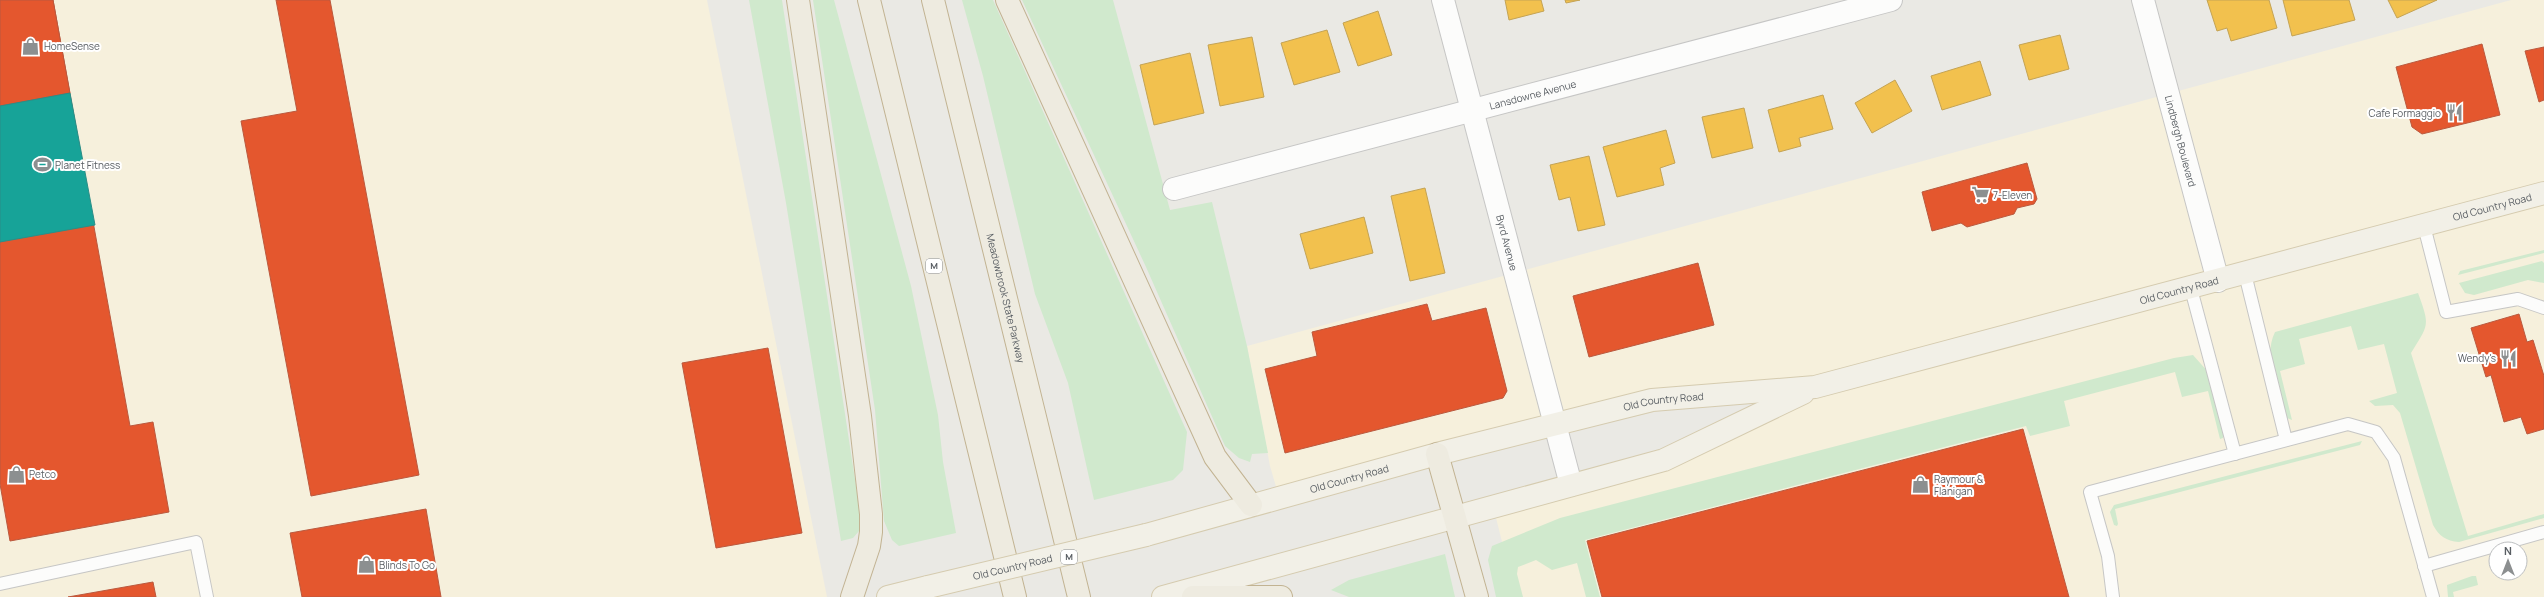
<svg xmlns="http://www.w3.org/2000/svg" width="2544" height="597" font-family="Manrope,sans-serif">
	<rect width="100%" height="100%" fill="#eae9e4"/>
	<g fill="#f6f0dc" fill-rule="evenodd">
		<path d="M0,0H707L827,597H0Z"/>
		<path d="M2511,0H2544V597H1516L1493,506L1664,460L1813,388L1652,400L1279,497L1270,466L1247,346ZM2496,549H2520V573H2496Z"/>
	</g>
	<g fill="#d0e9cd">
		<path d="M749,0H782L861,519L859,531L853,538L841,541L786,203Z"/>
		<path d="M813,0H834L911,286L938,415L943,462L956,533L899,546L892,540L884,521L875,410Z"/>
		<path d="M962,0H993L1182,421L1187,432L1183,470L1173,480L1094,500L1068,383L1035,294L983,76Z"/>
		<path d="M1022,0H1113L1170,210L1212,202L1247,346L1268,453L1252,454L1250,462L1239,458L1225,446L1146,267Z"/>
		<path d="M2544,250V253L2458,275L2460,271Z"/>
		<path d="M2542,261L2544,263V283L2528,280L2474,295L2465,293L2459,283Z"/>
		<path d="M2418,293C2430,326 2429,324 2411,353L2468,536L2544,514V518L2459,542C2446,541 2439,536 2433,525L2400,413L2393,405L2375,406L2369,401L2397,393L2384,344L2358,350L2351,326L2299,339L2305,364L2280,371L2292,420L2287,418C2279,391 2262,359 2275,332Z"/>
		<path d="M2193,355L2209,373L2224,435L2223,438L2220,439L2208,391L2182,397L2175,372L2064,401L2070,426L2030,436L2026,426L1585,540L1600,597H1586L1577,563L1552,570L1536,560L1518,567L1517,574L1523,597H1496L1488,560L1492,546L1560,518L2174,358Z"/>
		<path d="M2362,441L2360,445L2115,509L2118,524L2117,526L2114,525L2110,512L2114,505Z"/>
		<path d="M1445,554L1455,597H1349L1331,590L1349,580Z"/>
		<path d="M2472,576H2476L2478,585L2453,592L2454,597H2448L2447,585Z"/>
	</g>
	<g fill="#f2c14e" stroke="#c4a354">
		<path d="M1505,0H1541L1544,11L1509,20Z"/>
		<path d="M1565,0H1580L1566,3Z"/>
		<path d="M2207,0H2269L2277,28L2231,41L2227,28L2217,31Z"/>
		<path d="M2283,0H2349L2355,20L2292,36Z"/>
		<path d="M2388,0H2437L2397,18Z"/>
		<path d="M1378,11L1392,55L1358,66L1343,23Z"/>
		<path d="M1327,30L1340,72L1294,85L1281,43Z"/>
		<path d="M2060,35L2069,69L2029,80L2019,45Z"/>
		<path d="M1252,37L1264,97L1220,106L1208,45Z"/>
		<path d="M1190,53L1204,113L1154,125L1140,65Z"/>
		<path d="M1980,61L1991,95L1942,110L1931,76Z"/>
		<path d="M1895,80L1912,111L1872,133L1855,103Z"/>
		<path d="M1823,95L1833,129L1799,138L1801,146L1779,152L1768,110Z"/>
		<path d="M1744,108L1753,148L1712,158L1702,117Z"/>
		<path d="M1666,130L1675,163L1660,168L1664,185L1617,197L1603,147Z"/>
		<path d="M1589,156L1605,225L1578,231L1570,197L1559,200L1550,165Z"/>
		<path d="M1425,188L1445,273L1410,281L1391,196Z"/>
		<path d="M1364,217L1373,253L1310,269L1300,234Z"/>
	</g>
	<g fill="#e4572e" stroke="#ba593e">
		<path d="M0,0H53L130,426L153,422L169,512L10,541L0,484Z"/>
		<path d="M0,0H53L70,93L0,106Z"/>
		<path d="M276,0H330L419,475L311,496L241,121L297,111Z"/>
		<path d="M2482,44L2500,115L2422,134L2412,127L2396,67Z"/>
		<path d="M2544,47V100L2539,102L2525,51Z"/>
		<path d="M2027,163L2037,199L2034,204L2017,208L2014,214L1967,227L1961,223L1932,231L1922,192Z"/>
		<path d="M1698,263L1714,325L1589,357L1573,296Z"/>
		<path d="M1427,304L1432,321L1486,308L1507,391L1503,398L1285,453L1265,369L1317,356L1312,332Z"/>
		<path d="M2519,314L2527,342L2533,340L2544,376V429L2527,434L2521,417L2504,422L2491,375L2486,377L2471,328Z"/>
		<path d="M768,348L802,533L716,548L682,363Z"/>
		<path d="M2023,429L2069,597H1602L1587,541Z"/>
		<path d="M426,509L441,597H302L290,533Z"/>
		<path d="M153,582L156,597H68Z"/>
	</g>
	<path fill="#17a398" stroke="#2b8e88" d="M70,93L95,225L0,242V106Z"/>
	<g fill="none" stroke-linecap="round" stroke-linejoin="round">
		<defs>
			<g id="lane">
				<path d="M2424,226L2446,312L2518,299L2544,308"/>
				<path d="M2245,274L2286,440"/>
				<path d="M2191,289L2235,454"/>
				<path d="M2424,566L2544,532"/>
				<path d="M0,584L196,542L207,597"/>
				<path d="M2113,597L2108,556L2090,492L2348,424L2376,432L2394,458L2433,597"/>
			</g>
			<g id="street">
				<path id="s1" d="M1443,0L1571,485"/>
				<path id="s2" d="M2143,0L2218,281"/>
				<path id="s3" d="M1174,189L1891,0"/>
			</g>
			<g id="primary">
				<path id="s4" d="M1146,535L1437,454L1652,400L1815,387L2544,193"/>
				<path d="M888,597L928,587"/>
				<path d="M1163,597L1664,460L1803,393"/>
			</g>
			<g id="highway">
				<path d="M798,0L860,416L871,514V532L869,546L852,597"/>
				<path d="M869,0L1015,597"/>
				<path id="s5" d="M933,0L1079,597"/>
				<path d="M1007,0L1215,457L1251,505"/>
				<path d="M1437,454L1477,597"/>
				<path d="M1193,597H1281"/>
			</g>
		</defs>
		<use href="#lane" stroke="#c6c6c5" stroke-width="14"/>
		<use href="#street" stroke="#c6c6c5" stroke-width="24"/>
		<use href="#primary" stroke="#d5cbaf" stroke-width="24"/>
		<use href="#highway" stroke="#c2b392" stroke-width="24"/>
		<use href="#lane" stroke="#fcfcfb" stroke-width="12"/>
		<use href="#street" stroke="#fcfcfb" stroke-width="22"/>
		<use href="#primary" stroke="#f2f0e7" stroke-width="22"/>
		<use href="#highway" stroke="#eeebe0" stroke-width="22"/>
		<defs>
			<g id="primary-bridge">
				<path id="s6" d="M928,587L1146,535"/>
			</g>
		</defs>
		<use href="#primary-bridge" stroke="#d5cbaf" stroke-width="24" stroke-linecap="butt"/>
		<use href="#primary-bridge" stroke="#f2f0e7" stroke-width="22"/>
	</g>
	<defs>
		<symbol id="shop-bare" viewBox="-9 -9 18 18"><path d="M-5-2.5h2.3a2.7 3.5 0 0 1 5.4 0H5L5.5 6h-11ZM-1.5-2.5h3a1.5 2.3 0 0 0-3 0Z" fill="#8c8f90" stroke="#fff" stroke-width="2.5" paint-order="stroke"/></symbol>
		<symbol id="restaurant-bare" viewBox="-9 -9 18 18"><path d="M-5-6h1v4h1v-4h1v4h1v-4h1v5L-1.5 .5V6h-2V.5L-5-1ZM5-6V6H3V1.5H1.5Q1.5-4 5-6Z" fill="#8c8f90" stroke="#fff" stroke-width="2.5" paint-order="stroke"/></symbol>
		<symbol id="stadium-bare" viewBox="-9 -9 18 18"><path d="M0-5a6.5 5 0 1 0 0 10a6.5 5 0 1 0 0-10ZM-3.5-1.8h7v3.6h-7Z" fill="#8c8f90" stroke="#fff" stroke-width="2.5" paint-order="stroke"/></symbol>
		<symbol id="supermarket-bare" viewBox="-9 -9 18 18"><path d="M-6-5.5h2.5l.6 2H6L4.5 2H-2.5L-4.4-4H-6ZM-1.5 3.2a1.3 1.3 0 1 0 .1 0ZM3 3.2a1.3 1.3 0 1 0 .1 0Z" fill="#8c8f90" stroke="#fff" stroke-width="2.5" paint-order="stroke"/></symbol>
	</defs>
	<g fill-rule="evenodd">
		<use href="#shop-bare" x="18" y="34" width="25" height="25"/>
		<use href="#restaurant-bare" x="2442" y="100" width="25" height="25"/>
		<use href="#stadium-bare" x="30" y="152" width="25" height="25"/>
		<use href="#supermarket-bare" x="1968" y="182" width="25" height="25"/>
		<use href="#restaurant-bare" x="2496" y="346" width="25" height="25"/>
		<use href="#shop-bare" x="4" y="462" width="25" height="25"/>
		<use href="#shop-bare" x="1908" y="472" width="25" height="25"/>
		<use href="#shop-bare" x="354" y="552" width="25" height="25"/>
	</g>
	<g text-anchor="middle" stroke-width="4" stroke-linejoin="round" paint-order="stroke">
		<g fill="#fff" stroke="#8b8e92" stroke-width="1">
			<rect x="926" y="259" width="16" height="14" rx="3"/>
			<rect x="1061" y="550" width="16" height="14" rx="3"/>
		</g>
		<g font-size="9" font-weight="bold" fill="#595e63">
			<text x="934" y="269">M</text>
			<text x="1069" y="560">M</text>
		</g>
		<g font-size="10" fill="#595e63" stroke="#fff" text-anchor="start">
			<text x="44" y="50">HomeSense</text>
			<text x="2441" y="117" text-anchor="end">Cafe Formaggio</text>
			<text x="55" y="169">Planet Fitness</text>
			<text x="1993" y="199">7-Eleven</text>
			<text x="2496" y="362" text-anchor="end">Wendy's</text>
			<text x="29" y="478">Petco</text>
			<text x="1934" y="483">Raymour &amp;<tspan x="1934" dy="12">Flanigan</tspan></text>
			<text x="379" y="569">Blinds To Go</text>
		</g>
		<g font-size="10" fill="#595e63" stroke="#fff">
			<text dy="4" stroke="none"><textPath href="#s3" startOffset="371">Lansdowne Avenue</textPath></text>
			<text dy="4" stroke="none"><textPath href="#s2" startOffset="146">Lindbergh Boulevard</textPath></text>
			<text dy="4" stroke="none"><textPath href="#s4" startOffset="1388">Old Country Road</textPath></text>
			<text dy="4" stroke="none"><textPath href="#s1" startOffset="251">Byrd Avenue</textPath></text>
			<text dy="4" stroke="none"><textPath href="#s4" startOffset="1064">Old Country Road</textPath></text>
			<text dy="4" stroke="none"><textPath href="#s5" startOffset="307">Meadowbrook State Parkway</textPath></text>
			<text dy="4" stroke="none"><textPath href="#s4" startOffset="535">Old Country Road</textPath></text>
			<text dy="4" stroke="none"><textPath href="#s4" startOffset="211">Old Country Road</textPath></text>
			<text dy="4" stroke="none"><textPath href="#s6" startOffset="87">Old Country Road</textPath></text>
		</g>
	</g>
	<g transform="translate(2508 561)"><circle r="19" fill="#ffffff" stroke="#bdbfc1"/>
	<path d="M0-3L7 15L0 10L-7 15Z" fill="#8c8f90"/>
	<text y="-6" font-size="11" font-weight="bold" text-anchor="middle" fill="#595e63">N</text>
	</g>
</svg>
